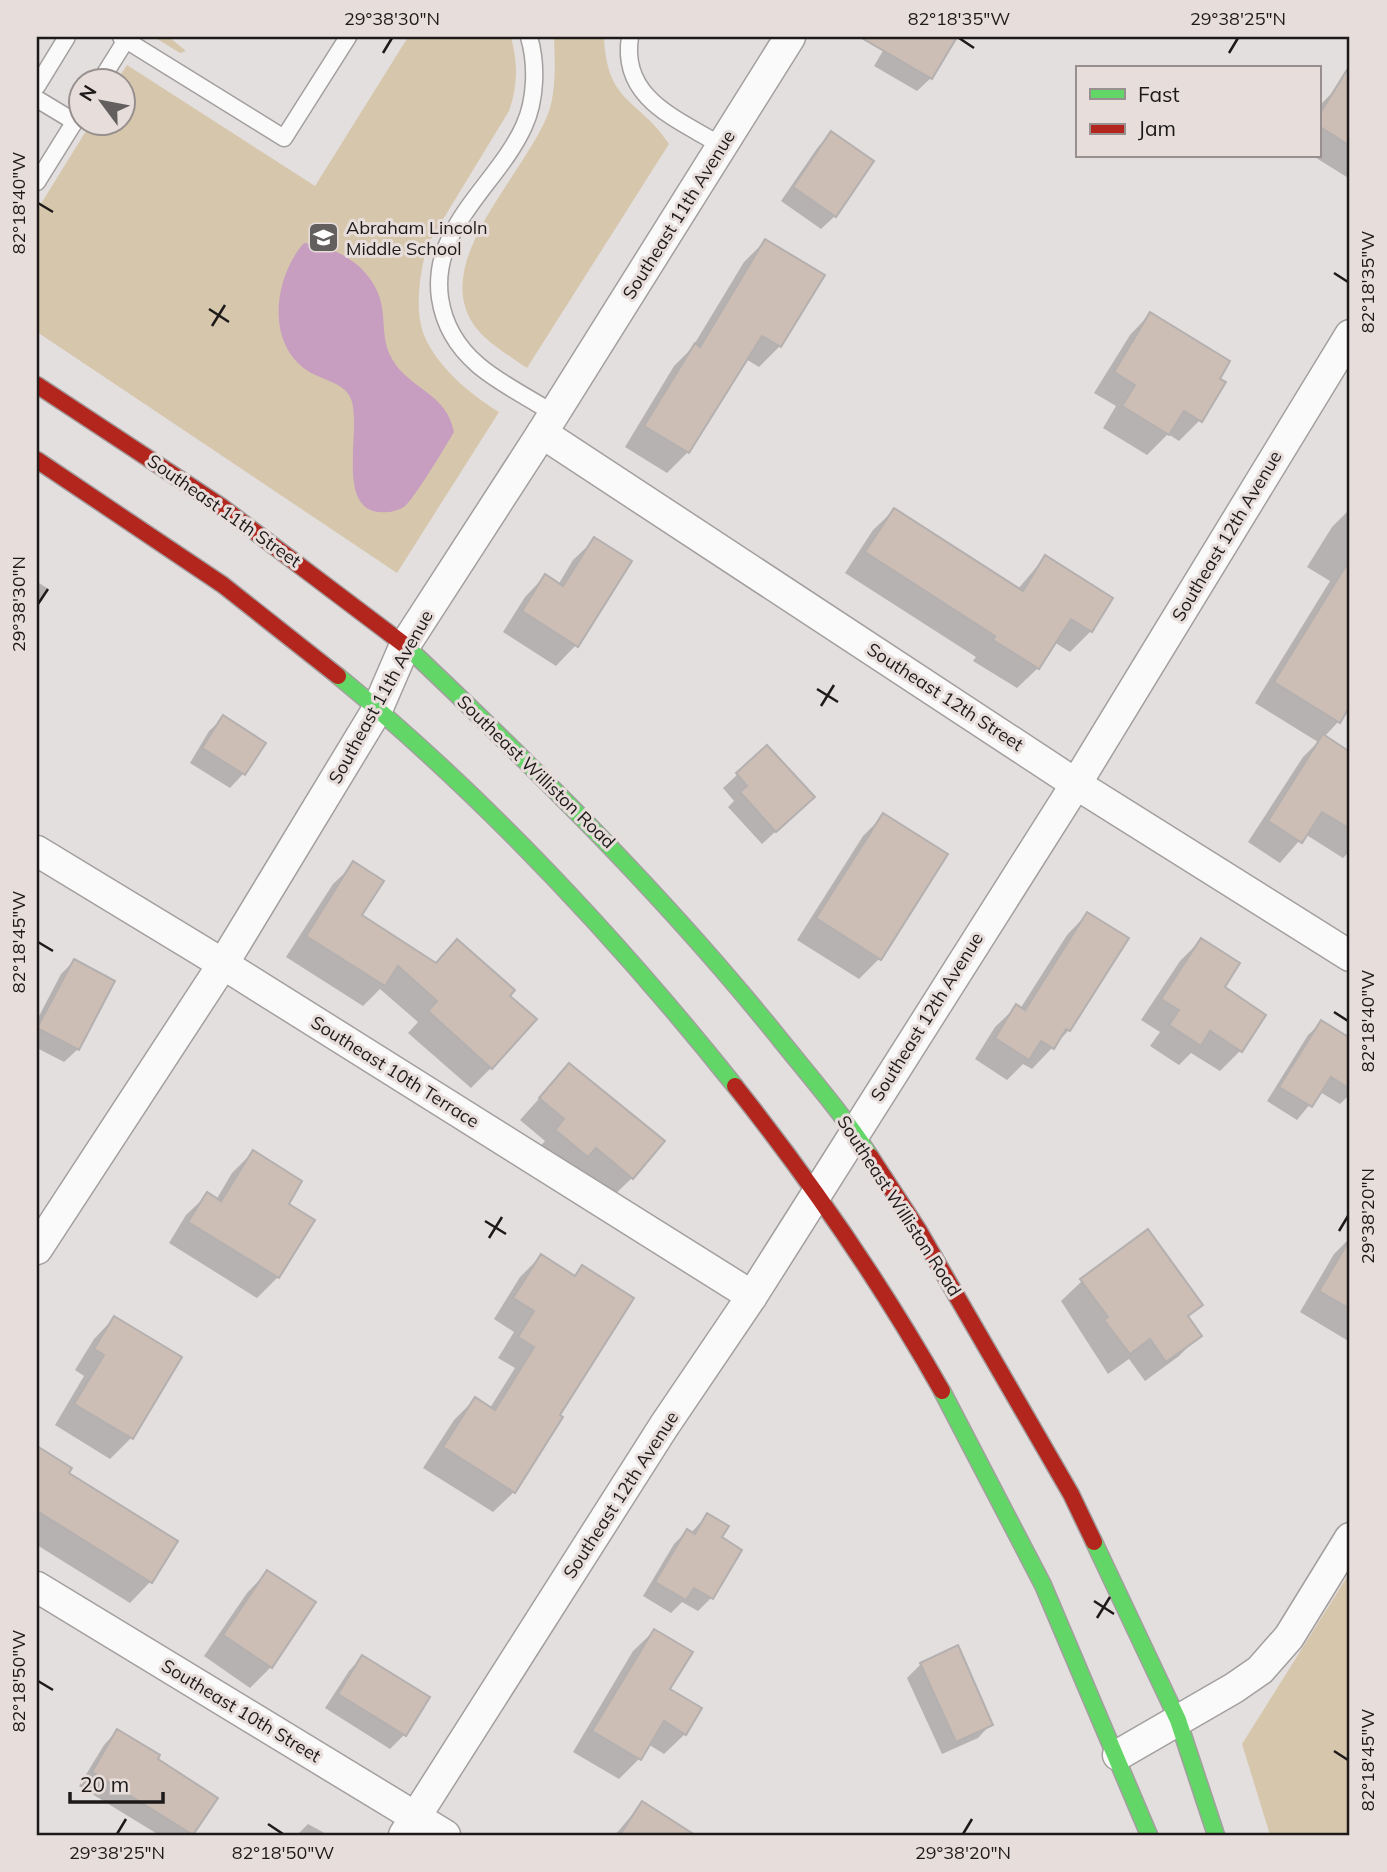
<svg xmlns="http://www.w3.org/2000/svg" width="1387" height="1872" font-family="Mulish,sans-serif">
	<rect width="100%" height="100%" fill="#e4dfdf"/>
	<g fill="#d6c7ac">
		<path d="M154,37H169L186,51L180,53Z"/>
		<path d="M408,37H511C518,63 518,86 509,111L428,244C420,270 414,309 424,335C437,367 471,395 499,412L397,573L37,332V210L91,123L122,122V80H117L127,65L315,186Z"/>
		<path d="M558,37H604C607,105 639,98 669,144L527,368C510,356 490,345 477,329C424,263 531,170 550,108C556,87 555,60 554,39Z"/>
		<path d="M1350,1572V1835H1270L1242,1744Z"/>
	</g>
	<path fill="#c79dc0" d="M304,243C339,246 376,270 382,307C385,325 382,342 392,359C410,390 446,392 454,432C447,444 413,501 404,507C401,509 392,512 388,512C329,518 366,421 349,395C341,382 320,379 308,371C265,343 274,277 304,243Z"/>
	<g fill="#0003">
		<path d="M891,37H955L931,78L917,91L874,66Z"/>
		<path d="M1339,86L1350,92V179L1313,156H1319V106Z"/>
		<path d="M831,133L835,216L821,229L781,201L818,147Z"/>
		<path d="M765,241L780,346L759,367L746,359L688,452L667,473L625,447L674,366L692,348L744,262Z"/>
		<path d="M1150,314L1200,420L1179,441L1168,434L1147,455L1103,428L1116,406L1094,393L1130,335Z"/>
		<path d="M1350,509V702L1339,721L1324,737L1350,754V851L1343,858L1305,834L1280,863L1248,842L1303,757L1318,742L1255,703L1330,581L1307,567L1332,527Z"/>
		<path d="M894,510L1018,589L1045,557L1091,631L1070,652L1054,642L1038,668L1017,688L973,661L976,657L845,573L873,530Z"/>
		<path d="M594,540L576,645L556,666L503,632L525,597L545,576L558,585L573,560Z"/>
		<path d="M37,582L47,588L37,605Z"/>
		<path d="M223,718L263,743L243,774L230,788L190,763L209,731Z"/>
		<path d="M767,747L799,810L762,844L728,807L734,801L723,788Z"/>
		<path d="M883,816L880,958L859,979L797,940L863,836Z"/>
		<path d="M354,864L359,916L435,964L457,941L508,996L491,1068L471,1088L408,1033L418,1022L380,989L363,1006L286,957L333,884Z"/>
		<path d="M1087,914L1069,1030L1032,1069L1023,1064L1007,1080L975,1059L995,1027L1016,1007L1020,1009L1067,935Z"/>
		<path d="M1201,940L1222,988L1240,1051L1220,1071L1191,1053L1179,1065L1150,1046L1160,1032L1141,1020L1180,961Z"/>
		<path d="M74,961L78,1049L64,1062L37,1048V1020L61,974Z"/>
		<path d="M1322,1022L1350,1040V1094L1340,1104L1320,1092L1297,1120L1267,1101L1308,1035Z"/>
		<path d="M569,1065L632,1178L611,1198L535,1152L545,1141L520,1120Z"/>
		<path d="M253,1152L286,1205L312,1221L278,1277L257,1298L169,1243L186,1215L207,1195L216,1200L232,1173Z"/>
		<path d="M1350,1238V1342L1300,1312L1334,1254Z"/>
		<path d="M541,1256L573,1276L582,1268L631,1298L514,1492L493,1512L423,1468L454,1420L475,1399L490,1408L515,1368L498,1358L514,1332L494,1319L520,1277Z"/>
		<path d="M1082,1281L1201,1305L1187,1318L1200,1335L1179,1356L1145,1381L1129,1359L1108,1374L1061,1301Z"/>
		<path d="M114,1318L180,1358L131,1438L110,1459L55,1425L84,1376L75,1370L94,1339Z"/>
		<path d="M37,1448L70,1469L67,1474L176,1542L150,1582L130,1603L37,1545Z"/>
		<path d="M707,1515L720,1538L711,1598L698,1611L682,1602L671,1613L643,1596L674,1544L687,1531L691,1533Z"/>
		<path d="M267,1572L271,1667L250,1688L204,1656L247,1593Z"/>
		<path d="M654,1631L668,1690L685,1734L664,1754L648,1744L639,1759L619,1779L573,1752L633,1651Z"/>
		<path d="M362,1657L428,1698L404,1735L390,1749L325,1708L349,1671Z"/>
		<path d="M921,1664L991,1724L978,1738L942,1754L907,1678Z"/>
		<path d="M117,1731L215,1799L191,1835H159L79,1786L104,1745Z"/>
		<path d="M642,1803L688,1833L687,1835H615Z"/>
		<path d="M308,1824L328,1835H297Z"/>
	</g>
	<g fill="#ccbdb5" stroke="#b4b0af" stroke-width="2">
		<path d="M860,37H957L932,79Z"/>
		<path d="M1350,65V146L1319,126V115Z"/>
		<path d="M831,131L874,161L836,217L793,187Z"/>
		<path d="M765,239L825,275L781,347L762,336L689,453L644,426L695,343L700,347Z"/>
		<path d="M1150,312L1230,361L1220,379L1226,382L1202,422L1184,411L1169,435L1122,406L1135,385L1114,372Z"/>
		<path d="M894,508L1023,591L1045,555L1113,598L1092,632L1071,619L1039,669L993,640L995,636L865,552Z"/>
		<path d="M594,537L632,561L578,647L522,611L545,574L563,586Z"/>
		<path d="M1350,559V706L1340,723L1274,682Z"/>
		<path d="M223,715L266,743L245,775L202,748Z"/>
		<path d="M1323,734L1350,752V829L1322,812L1302,843L1268,821Z"/>
		<path d="M767,745L815,797L776,832L740,792L747,786L736,773Z"/>
		<path d="M883,813L948,854L881,960L816,918Z"/>
		<path d="M353,861L384,881L362,915L436,963L457,939L515,990L510,996L537,1019L492,1069L428,1011L437,1001L398,966L385,986L306,936Z"/>
		<path d="M1087,912L1129,938L1070,1031L1066,1029L1054,1049L1041,1041L1029,1060L995,1038L1016,1004L1025,1010Z"/>
		<path d="M1201,938L1240,963L1225,987L1266,1015L1242,1052L1210,1031L1201,1046L1169,1025L1179,1010L1161,999Z"/>
		<path d="M74,959L115,981L79,1050L37,1028Z"/>
		<path d="M1321,1020L1350,1038V1089L1331,1077L1312,1107L1279,1087Z"/>
		<path d="M569,1063L665,1141L633,1179L596,1148L588,1157L555,1130L564,1119L539,1098Z"/>
		<path d="M253,1150L302,1181L289,1204L315,1220L279,1278L188,1222L207,1192L221,1201Z"/>
		<path d="M1148,1229L1203,1305L1188,1316L1202,1336L1166,1362L1150,1339L1130,1354L1104,1320L1108,1317L1080,1279Z"/>
		<path d="M1350,1239V1309L1319,1291Z"/>
		<path d="M541,1254L575,1276L582,1265L634,1298L560,1415L563,1417L515,1493L443,1447L475,1397L495,1410L534,1347L518,1337L534,1311L513,1298Z"/>
		<path d="M114,1316L182,1357L133,1439L74,1404L104,1355L94,1349Z"/>
		<path d="M37,1446L72,1468L69,1473L178,1541L152,1583L37,1511Z"/>
		<path d="M707,1513L729,1526L722,1537L742,1550L713,1599L694,1588L686,1600L655,1582L687,1529L695,1534Z"/>
		<path d="M267,1570L316,1602L272,1668L223,1635Z"/>
		<path d="M654,1629L693,1652L670,1689L702,1708L686,1735L664,1721L641,1760L592,1731Z"/>
		<path d="M958,1645L993,1725L956,1742L920,1663Z"/>
		<path d="M362,1655L430,1697L406,1736L338,1694Z"/>
		<path d="M117,1729L160,1755L158,1759L218,1798L193,1835L92,1772Z"/>
		<path d="M642,1801L695,1835H620Z"/>
	</g>
	<g fill="none" stroke-linecap="round" stroke-linejoin="round">
		<defs>
			<g id="lane">
				<path d="M121,37L284,138L348,37"/>
				<path d="M529,37C537,64 536,100 524,126C498,184 430,227 440,298C444,325 457,347 478,365C500,384 530,398 554,414"/>
				<path d="M630,37C620,99 678,119 722,146"/>
				<path d="M101,80L126,40"/>
				<path d="M37,86L67,37"/>
				<path d="M37,99L75,122"/>
				<path d="M37,182L80,113"/>
			</g>
			<g id="street">
				<path d="M542,433L1076,784L1350,956"/>
				<path d="M37,851L223,964L752,1296"/>
				<path d="M37,1249L223,964L377,710L405,645L542,433L790,37"/>
				<path d="M37,1587L445,1835"/>
				<path d="M1118,1755L1234,1688L1260,1670L1289,1637L1350,1538"/>
				<path d="M404,1835L664,1426L752,1296L1076,784L1350,335"/>
			</g>
			<g id="fast">
				<path d="M406,646C539,772 668,899 783,1043C813,1080 844,1116 870,1156"/>
				<path d="M338,676C485,797 616,937 735,1086"/>
				<path d="M942,1391L1043,1585L1149,1835"/>
				<path d="M1094,1542L1178,1720L1216,1835"/>
			</g>
			<g id="jam">
				<path d="M37,385L222,507L406,646"/>
				<path d="M37,460L223,585L338,676"/>
				<path d="M735,1086C812,1183 881,1283 942,1391"/>
				<path d="M870,1156L919,1231L1071,1494L1094,1542"/>
			</g>
		</defs>
		<use href="#lane" stroke="#a39f9f" stroke-width="19"/>
		<use href="#street" stroke="#a39f9f" stroke-width="33"/>
		<use href="#fast" stroke="#a39f9f" stroke-width="19"/>
		<use href="#jam" stroke="#a39f9f" stroke-width="19"/>
		<use href="#lane" stroke="#fbfafa" stroke-width="16"/>
		<use href="#street" stroke="#fbfafa" stroke-width="30"/>
		<use href="#fast" stroke="#63d668" stroke-width="16"/>
		<use href="#jam" stroke="#b3261e" stroke-width="16"/>
	</g>
	<path fill="none" stroke="#1e1a1a" stroke-width="2.5" d="M959,38L974,48M383,53L392,38M1229,53L1238,38M38,203L53,212M1334,273L1348,282M209,309L229,322M212,326L225,305M38,604L48,589M817,689L838,702M821,706L834,685M38,942L53,951M1334,1012L1348,1021M485,1221L506,1234M1339,1231L1348,1216M489,1238L502,1217M1094,1601L1114,1614M1097,1618L1110,1597M38,1681L53,1690M1334,1751L1348,1760M268,1824L283,1834M117,1834L126,1819M963,1834L972,1819"/>
	<defs>
		<symbol id="school-square" viewBox="-11 -11 22 22"><rect x="-9" y="-9" width="18" height="18" rx="4" fill="#635f5f" stroke="#e7dedc"/><path d="M0-5L7-2L0 1L-7-2ZM-4 1L0 2.5L4 1V4Q0 6-4 4Z" fill="#fff"/></symbol>
	</defs>
	<g fill-rule="evenodd">
		<use href="#school-square" x="306" y="220" width="35" height="35"/>
	</g>
	<g text-anchor="middle" stroke-width="6" stroke-linejoin="round" paint-order="stroke">
		<g font-size="18" fill="#1e1a1a" stroke="#e7dedc">
			<text transform="translate(679 215) rotate(-58)" y="6">Southeast 11th Avenue</text>
			<text transform="translate(224 511) rotate(35)" y="6">Southeast 11th Street</text>
			<text transform="translate(1227 536) rotate(-59)" y="6">Southeast 12th Avenue</text>
			<text transform="translate(381 697) rotate(-61)" y="6">Southeast 11th Avenue</text>
			<text transform="translate(945 697) rotate(33)" y="6">Southeast 12th Street</text>
			<text transform="translate(536 772) rotate(44)" y="6">Southeast Williston Road</text>
			<text transform="translate(927 1017) rotate(-58)" y="6">Southeast 12th Avenue</text>
			<text transform="translate(395 1072) rotate(32)" y="6">Southeast 10th Terrace</text>
			<text transform="translate(899 1206) rotate(57)" y="6">Southeast Williston Road</text>
			<text transform="translate(621 1495) rotate(-57)" y="6">Southeast 12th Avenue</text>
			<text transform="translate(241 1711) rotate(31)" y="6">Southeast 10th Street</text>
		</g>
		<g font-size="18" fill="#1e1a1a" stroke="#e7dedc" text-anchor="start">
			<text x="346" y="234">Abraham Lincoln<tspan x="346" dy="21">Middle School</tspan></text>
		</g>
	</g>
	<rect width="1387" height="1872" fill="none" stroke="#e7dedc" stroke-width="77"/>
	<rect x="1076" y="66" width="245" height="91" fill="#e7dedc" stroke="#97908e" stroke-width="2"/>
	<rect x="1090" y="89" width="35" height="10" fill="#63d668" stroke="#97908e" stroke-width="2"/>
	<text x="1138" y="102" font-size="21" fill="#1e1a1a">Fast</text>
	<rect x="1090" y="124" width="35" height="10" fill="#b3261e" stroke="#97908e" stroke-width="2"/>
	<text x="1138" y="136" font-size="21" fill="#1e1a1a">Jam</text>
	<g transform="translate(102 102) rotate(302)"><circle r="33" fill="#e7dedc" stroke="#97908e" stroke-width="2"/>
	<path d="M0-5L12 26L0 18L-12 26Z" fill="#635f5f"/>
	<text y="-10" font-size="19" font-weight="bold" text-anchor="middle" fill="#1e1a1a">N</text>
	</g>
	<path d="M70 1792v10h93v-10" fill="none" stroke="#1e1a1a" stroke-width="3.5"/>
	<text x="80" y="1792" font-size="21" fill="#1e1a1a" stroke="#e7dedc" stroke-width="5" paint-order="stroke">20 m</text>
	<rect x="38" y="38" width="1310" height="1796" fill="none" stroke="#1e1a1a" stroke-width="2.5"/>
	<g font-size="18" text-anchor="middle" fill="#1e1a1a">
		<text x="392" y="25">29°38'30"N</text>
		<text x="959" y="25">82°18'35"W</text>
		<text x="1238" y="25">29°38'25"N</text>
		<text transform="translate(19 203) rotate(-90)" y="6">82°18'40"W</text>
		<text transform="translate(1368 282) rotate(-90)" y="6">82°18'35"W</text>
		<text transform="translate(19 604) rotate(-90)" y="6">29°38'30"N</text>
		<text transform="translate(19 942) rotate(-90)" y="6">82°18'45"W</text>
		<text transform="translate(1368 1021) rotate(-90)" y="6">82°18'40"W</text>
		<text transform="translate(1368 1216) rotate(-90)" y="6">29°38'20"N</text>
		<text transform="translate(19 1681) rotate(-90)" y="6">82°18'50"W</text>
		<text transform="translate(1368 1760) rotate(-90)" y="6">82°18'45"W</text>
		<text x="117" y="1859">29°38'25"N</text>
		<text x="283" y="1859">82°18'50"W</text>
		<text x="963" y="1859">29°38'20"N</text>
	</g>
</svg>
